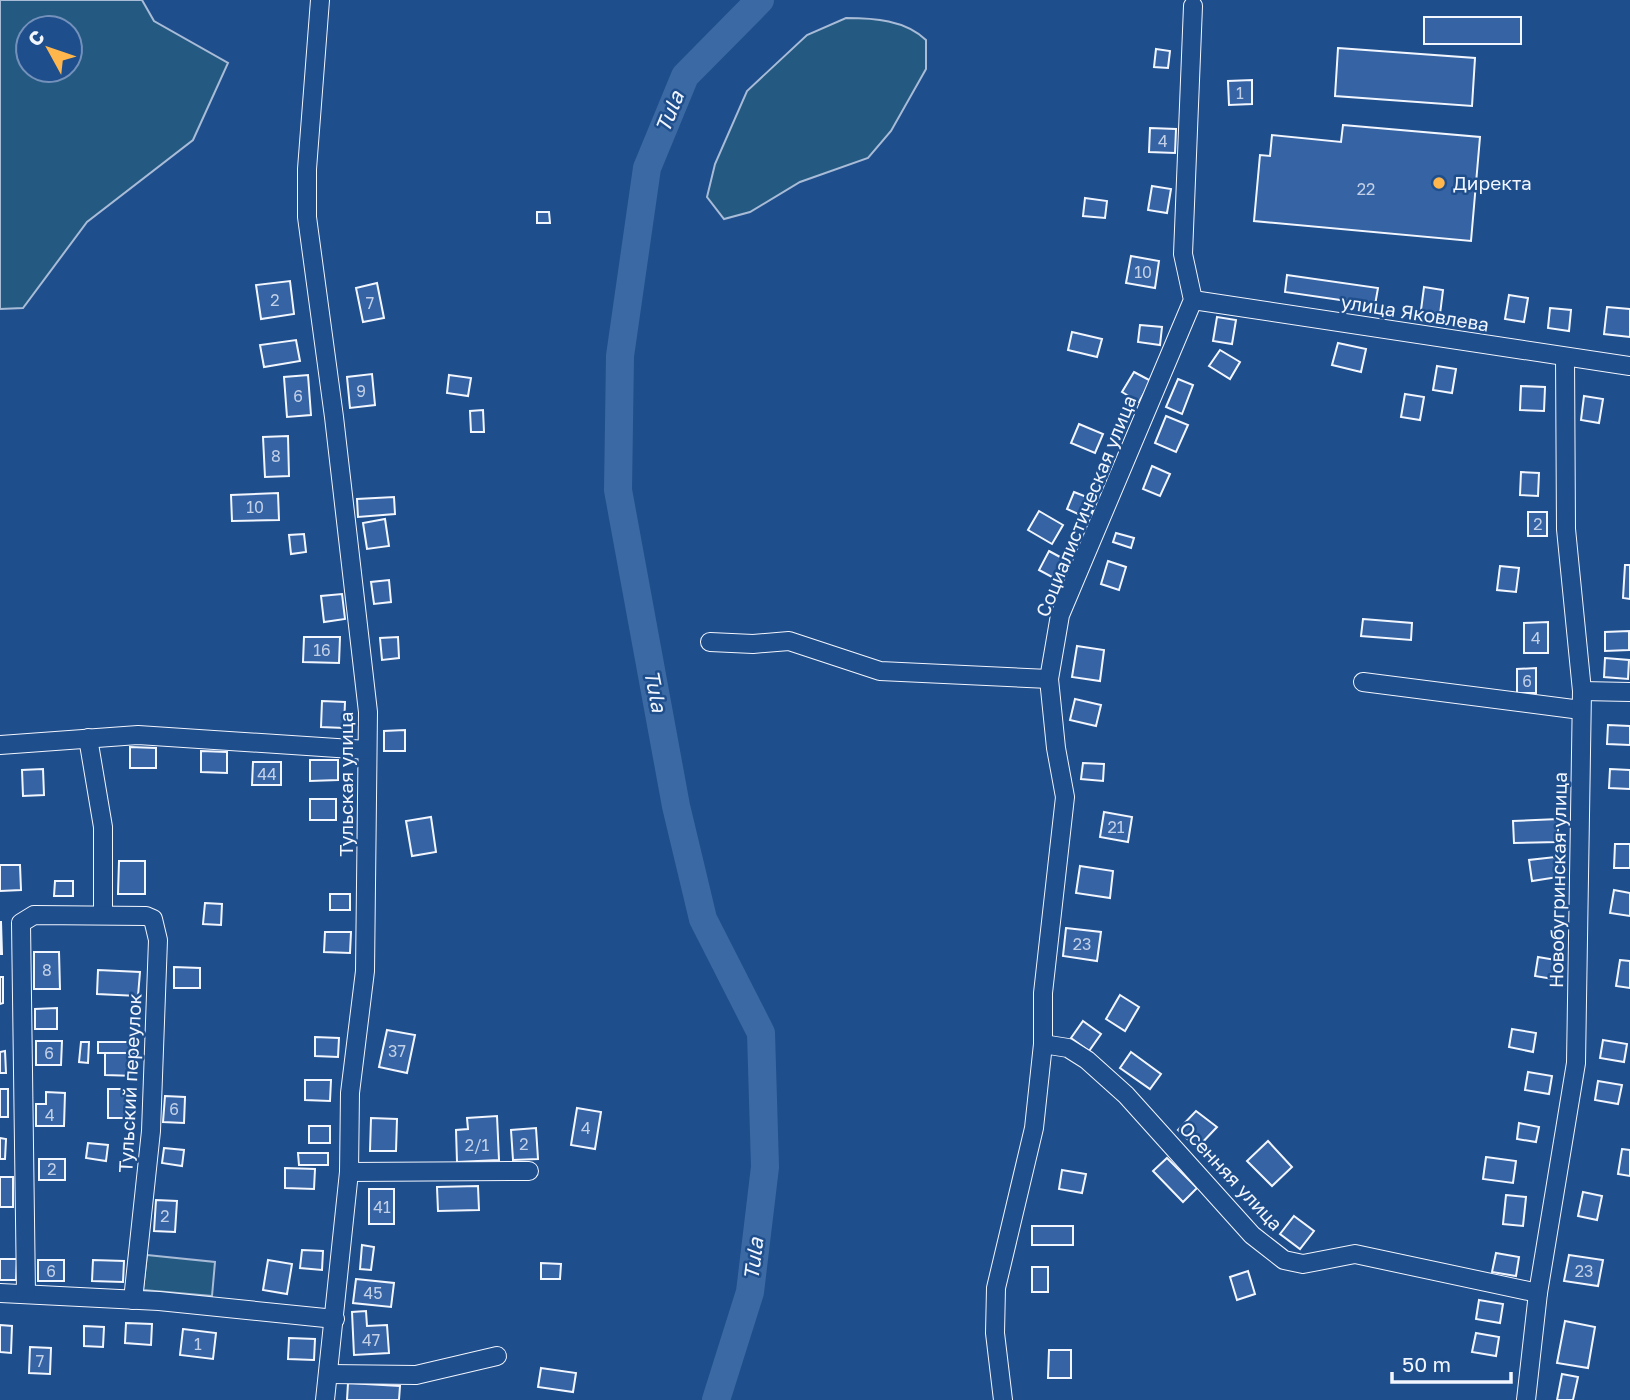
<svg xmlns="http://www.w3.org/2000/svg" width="1630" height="1400" font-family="'Golos Text',sans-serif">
	<rect width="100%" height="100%" fill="#1f4e8c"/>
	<g fill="#245a82" stroke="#a8bbd7" stroke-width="2" fill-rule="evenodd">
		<path d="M0,0H142L154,21L228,63L193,140L87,222L23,308L0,309ZM28,28H70V70H28Z"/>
		<path d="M846,18C874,18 905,20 926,40V69L891,131L868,158L800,182L750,212L724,219L707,197L715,164L747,91L807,35Z"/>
		<path d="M147,1255L215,1262L212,1296L143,1290Z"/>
	</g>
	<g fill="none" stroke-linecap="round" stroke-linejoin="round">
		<path stroke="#3b69a3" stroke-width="28" d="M716,1400L750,1292L765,1167L761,1033L703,919L676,806L618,490L620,356L647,168L685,76L760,0"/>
	</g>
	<g fill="#3563a3" stroke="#f2f6ff" stroke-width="2">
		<rect x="1424" y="17" width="97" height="27"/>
		<path d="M1338,48L1475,58L1472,106L1335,96Z"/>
		<path d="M1156,49L1170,51L1168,68L1154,67Z"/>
		<path d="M1252,80V104L1229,105L1228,81Z"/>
		<path d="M1343,125L1480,137L1471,241L1254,221L1260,155L1270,156L1272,135L1341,142Z"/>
		<path d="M1150,128L1176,129L1175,153L1149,152Z"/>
		<path d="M1152,186L1171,189L1167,213L1148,210Z"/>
		<path d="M1085,198L1107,201L1105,218L1083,216Z"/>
		<path d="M537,212H549L550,223H537Z"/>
		<path d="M1131,256L1159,261L1155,288L1126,283Z"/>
		<path d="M1287,275L1378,288L1375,305L1285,292Z"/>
		<path d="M290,281L294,314L261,319L256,285Z"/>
		<path d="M377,283L384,318L363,322L356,288Z"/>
		<path d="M1424,287L1443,290L1440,314L1421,310Z"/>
		<path d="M1509,295L1528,298L1524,322L1505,319Z"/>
		<path d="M1607,307L1630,309V337L1604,334Z"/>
		<path d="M1550,308L1571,310L1569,331L1548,328Z"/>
		<path d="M1217,317L1236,320L1232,344L1213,341Z"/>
		<path d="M1140,325L1162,327L1160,345L1138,342Z"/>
		<path d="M1072,332L1102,339L1097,357L1068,350Z"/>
		<path d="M296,340L300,361L264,367L260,345Z"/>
		<path d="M1338,343L1366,349L1361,372L1332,365Z"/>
		<path d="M1220,350L1240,362L1230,379L1209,366Z"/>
		<path d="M1437,366L1456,369L1452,393L1433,390Z"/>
		<path d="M1134,372L1151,381L1139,402L1122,392Z"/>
		<path d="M372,374L375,405L350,408L347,377Z"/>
		<path d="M308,375L311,415L287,417L284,377Z"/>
		<path d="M449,375L471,378L468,396L447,393Z"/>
		<path d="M1178,379L1193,385L1182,414L1166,407Z"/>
		<path d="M1521,386L1545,387L1544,411L1520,410Z"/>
		<path d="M1405,394L1424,397L1420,420L1401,417Z"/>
		<path d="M1584,396L1603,399L1599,423L1581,420Z"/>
		<path d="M483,410L484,432H471L470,411Z"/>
		<path d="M1166,416L1188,425L1176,452L1155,443Z"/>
		<path d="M1079,424L1103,434L1095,453L1071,443Z"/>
		<path d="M288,436L289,476L265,477L263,437Z"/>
		<path d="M1152,466L1170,474L1160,496L1143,489Z"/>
		<path d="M1521,472L1539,473L1538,496L1520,495Z"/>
		<path d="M1074,492L1097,501L1089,519L1067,509Z"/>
		<path d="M278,493L279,520L232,521L231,495Z"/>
		<path d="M394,497L395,514L358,517L357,499Z"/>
		<path d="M1039,511L1063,525L1052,544L1028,530Z"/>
		<rect x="1528" y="512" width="19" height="24"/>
		<path d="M385,519L389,546L367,549L363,523Z"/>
		<path d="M1116,533L1134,538L1131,548L1113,542Z"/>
		<path d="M304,534L306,552L291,554L289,535Z"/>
		<path d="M1049,551L1073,564L1063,583L1039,570Z"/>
		<path d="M1108,561L1126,567L1119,590L1101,584Z"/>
		<path d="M1625,565H1630V599L1623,598Z"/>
		<path d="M1500,566L1519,568L1516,592L1497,590Z"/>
		<path d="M389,580L391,602L374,604L371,582Z"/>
		<path d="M342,594L345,619L324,622L321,596Z"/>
		<path d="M1363,619L1412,623L1411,640L1361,636Z"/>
		<path d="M1548,622V653H1524V623Z"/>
		<path d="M1629,631V650L1605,651V632Z"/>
		<path d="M304,637H340L339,663L303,662Z"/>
		<path d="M398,637L399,658L382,660L380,638Z"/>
		<path d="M1077,646L1104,650L1100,681L1072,677Z"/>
		<path d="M1605,658L1629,660L1628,679L1604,677Z"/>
		<path d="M1536,668V693H1517V669Z"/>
		<path d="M1075,699L1101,705L1096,726L1070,720Z"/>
		<path d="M322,701L345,702L344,728L321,727Z"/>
		<path d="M1608,725L1630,726V745L1607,744Z"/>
		<path d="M405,730V751H384V731Z"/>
		<path d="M130,747L156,748V768H130Z"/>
		<path d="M201,751L227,752V773L201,772Z"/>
		<path d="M310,760H338V780L310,781Z"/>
		<path d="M253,762H281V785H252Z"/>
		<path d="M1083,763L1104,764L1103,781L1081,779Z"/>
		<path d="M43,769L44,795L23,796L22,770Z"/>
		<path d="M1610,769L1630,770V789L1609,788Z"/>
		<rect x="310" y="799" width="26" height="21"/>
		<path d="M1104,812L1132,817L1128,842L1100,837Z"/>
		<path d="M431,817L436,852L412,856L406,821Z"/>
		<path d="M1558,819V842L1514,843L1513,821Z"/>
		<path d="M1615,844H1630V868H1614Z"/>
		<path d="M1555,857L1558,877L1532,881L1529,860Z"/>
		<path d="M119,861H145V894H118Z"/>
		<path d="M0,865H20L21,890L0,891Z"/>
		<path d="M1080,866L1113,871L1110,898L1076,893Z"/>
		<path d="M55,881H73V896H54Z"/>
		<path d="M1614,890L1630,893V916L1610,913Z"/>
		<rect x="330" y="894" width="20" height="16"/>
		<path d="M205,903L222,904L221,925L203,924Z"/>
		<path d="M0,922H1L2,954H0Z"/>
		<path d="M1066,928L1101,932L1097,961L1063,956Z"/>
		<path d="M325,932H351L350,953L324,952Z"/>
		<path d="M34,952H59L60,989H34Z"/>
		<path d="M1538,957L1562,961L1559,980L1535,976Z"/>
		<path d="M1620,960L1630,961V988L1616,986Z"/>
		<path d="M174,967L200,968V988H174Z"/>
		<path d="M98,970L140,972L138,996L97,994Z"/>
		<path d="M0,977H3V1003L0,1004Z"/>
		<path d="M1120,995L1139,1007L1125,1031L1106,1019Z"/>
		<path d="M57,1008V1029H35V1009Z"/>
		<path d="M1083,1021L1101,1034L1089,1051L1071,1038Z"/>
		<path d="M1512,1029L1536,1033L1533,1052L1509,1047Z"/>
		<path d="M387,1030L415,1035L407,1073L379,1067Z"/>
		<path d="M315,1037L339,1038L338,1057L315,1056Z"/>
		<path d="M1603,1040L1627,1044L1624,1062L1600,1058Z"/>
		<path d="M36,1041H62L61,1065H36Z"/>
		<path d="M81,1042H89L88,1063L79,1062Z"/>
		<rect x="98" y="1042" width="38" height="11"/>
		<path d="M5,1051L6,1073H0V1052Z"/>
		<path d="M1131,1052L1161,1074L1150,1089L1120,1068Z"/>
		<path d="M105,1053H136V1076L105,1075Z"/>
		<path d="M1528,1072L1552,1076L1549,1094L1525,1090Z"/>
		<path d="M305,1080H331L330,1101L305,1100Z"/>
		<path d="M1598,1081L1622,1085L1618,1104L1595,1100Z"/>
		<rect x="0" y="1089" width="8" height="28"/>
		<rect x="108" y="1089" width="24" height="29"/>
		<path d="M46,1092L65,1093L64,1126H36V1104H46Z"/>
		<path d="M165,1096L185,1097L184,1123L163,1122Z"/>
		<path d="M577,1108L601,1112L595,1149L571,1145Z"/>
		<path d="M1196,1111L1217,1127L1197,1148L1178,1130Z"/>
		<path d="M497,1116L499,1160L457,1162L456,1130L468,1129L467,1118Z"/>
		<path d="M371,1118L397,1119L396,1151H370Z"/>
		<path d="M1519,1123L1539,1127L1536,1142L1517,1139Z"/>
		<rect x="309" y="1126" width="21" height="17"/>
		<path d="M536,1128L538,1159L513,1160L511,1130Z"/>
		<path d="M0,1138L6,1139L5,1159H0Z"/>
		<path d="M1268,1141L1292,1167L1272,1186L1247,1161Z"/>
		<path d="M88,1143L108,1145L106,1161L86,1158Z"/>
		<path d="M164,1148L184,1150L182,1166L162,1163Z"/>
		<path d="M1622,1149L1630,1150V1176L1618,1174Z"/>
		<path d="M298,1153H328V1165H299Z"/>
		<path d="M1486,1157L1516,1161L1513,1183L1483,1179Z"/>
		<path d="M1167,1158L1197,1188L1183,1202L1153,1171Z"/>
		<rect x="39" y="1159" width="26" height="21"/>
		<path d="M285,1168L315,1169L314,1189L285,1188Z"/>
		<path d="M1062,1170L1086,1174L1082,1193L1059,1189Z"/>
		<rect x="0" y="1177" width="13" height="30"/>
		<path d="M478,1186L479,1210L438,1211L437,1187Z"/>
		<rect x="369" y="1189" width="25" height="35"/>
		<path d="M1583,1192L1602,1196L1597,1220L1578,1216Z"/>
		<path d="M1506,1195L1526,1197L1523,1226L1503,1224Z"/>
		<path d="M156,1200L177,1201L175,1232L154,1231Z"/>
		<path d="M1294,1216L1314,1231L1300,1249L1280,1234Z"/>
		<rect x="1032" y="1226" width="41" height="19"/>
		<path d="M362,1245L374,1247L371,1270L360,1269Z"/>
		<path d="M302,1250L323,1251L322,1270L300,1268Z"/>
		<path d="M1496,1253L1519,1257L1516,1276L1492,1272Z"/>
		<path d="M1569,1255L1603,1260L1598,1286L1564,1281Z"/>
		<path d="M0,1259H17L16,1280H0Z"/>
		<rect x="38" y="1260" width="26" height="21"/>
		<path d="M93,1260L124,1261L123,1282L92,1281Z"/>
		<path d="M268,1260L292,1264L287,1294L263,1290Z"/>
		<path d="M541,1263L561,1264L560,1279H541Z"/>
		<rect x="1032" y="1267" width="16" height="25"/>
		<path d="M1248,1271L1255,1294L1237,1300L1230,1277Z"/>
		<path d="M356,1279L394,1283L391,1307L353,1303Z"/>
		<path d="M1479,1300L1503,1304L1500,1323L1476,1319Z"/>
		<path d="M366,1311L367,1326L387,1325L389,1353L354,1355L352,1312Z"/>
		<path d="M1565,1321L1595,1327L1588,1368L1557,1363Z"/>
		<path d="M126,1323L152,1324L151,1345L125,1343Z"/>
		<path d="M0,1325L12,1326L11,1353L0,1352Z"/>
		<path d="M84,1326L104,1327L103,1347L84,1346Z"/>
		<path d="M183,1329L216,1333L213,1359L180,1355Z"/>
		<path d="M1476,1333L1499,1337L1496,1356L1472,1352Z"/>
		<path d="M289,1338L315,1339L314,1360L288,1359Z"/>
		<path d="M30,1347L51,1348L50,1374L29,1373Z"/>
		<path d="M1049,1350H1071V1378H1048Z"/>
		<path d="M541,1368L576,1373L573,1392L538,1387Z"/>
		<path d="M1562,1374L1578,1377L1573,1400H1557Z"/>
		<path d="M348,1383L400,1386L399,1400H347Z"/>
	</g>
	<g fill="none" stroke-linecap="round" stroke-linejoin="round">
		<defs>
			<g id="minor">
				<path d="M320,0L307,169V217L334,417L368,712L365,971L350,1093L349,1172L325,1400"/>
				<path d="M1193,300L1630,366"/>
				<path d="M710,642L753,644L789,641L880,671L1049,679"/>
				<path d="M1363,682L1581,710"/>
				<path d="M1582,691L1630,692"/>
				<path d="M88,738L103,827V914"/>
				<path d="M0,745L138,735L367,750"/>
				<path d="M1043,1044L1068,1048L1087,1060L1126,1095L1252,1235L1284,1260L1303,1264L1355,1254L1538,1293"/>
				<path d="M349,1172L529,1171"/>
				<path d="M0,1293L159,1301L335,1319"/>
				<path d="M26,1293L21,923L34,915L146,916L153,919L158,940L151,1131L133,1300"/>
				<path d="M329,1374L416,1375L497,1356"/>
				<path d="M1003,1400L995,1333L996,1288L1034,1128L1043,1044V993L1065,797L1056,748L1049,679L1060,615L1193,300L1183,254L1193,6"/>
				<path d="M1526,1400L1538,1293L1576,1063L1582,691L1566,529L1565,357"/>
			</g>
		</defs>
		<use href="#minor" stroke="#f2f6ff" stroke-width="20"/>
		<use href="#minor" stroke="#1f4e8c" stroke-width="18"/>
	</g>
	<circle fill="#ffb74d" stroke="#1f4e8c" stroke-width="2.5" cx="1439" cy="183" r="7"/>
	<g text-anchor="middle" stroke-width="5" stroke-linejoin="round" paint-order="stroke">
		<g font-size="16" fill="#c3d1e8">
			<text x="1240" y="99">1</text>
			<text x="1163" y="147">4</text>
			<text x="1366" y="195">22</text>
			<text x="1143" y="278">10</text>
			<text x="275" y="306">2</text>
			<text x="370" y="309">7</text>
			<text x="361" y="397">9</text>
			<text x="298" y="402">6</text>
			<text x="276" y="462">8</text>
			<text x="255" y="513">10</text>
			<text x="1538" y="530">2</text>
			<text x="1536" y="644">4</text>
			<text x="322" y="656">16</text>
			<text x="1527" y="687">6</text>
			<text x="267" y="780">44</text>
			<text x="1116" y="833">21</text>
			<text x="1082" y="950">23</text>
			<text x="47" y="976">8</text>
			<text x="397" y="1057">37</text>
			<text x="49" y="1059">6</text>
			<text x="174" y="1115">6</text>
			<text x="50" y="1121">4</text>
			<text x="586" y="1134">4</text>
			<text x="524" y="1150">2</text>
			<text x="477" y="1151">2/1</text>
			<text x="52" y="1175">2</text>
			<text x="382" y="1213">41</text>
			<text x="165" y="1222">2</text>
			<text x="51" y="1277">6</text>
			<text x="1584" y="1277">23</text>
			<text x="373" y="1299">45</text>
			<text x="371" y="1346">47</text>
			<text x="198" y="1350">1</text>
			<text x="40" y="1367">7</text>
		</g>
		<g font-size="19" fill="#f2f6ff" stroke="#1f4e8c" text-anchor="start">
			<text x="1453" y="190">Директа</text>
		</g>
		<g font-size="19" fill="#f2f6ff" stroke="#1f4e8c">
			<text transform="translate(1415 313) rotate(9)" y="7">улица Яковлева</text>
			<text transform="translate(1086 506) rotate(-68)" y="7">Социалистическая улица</text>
			<text transform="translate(346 784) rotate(-90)" y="7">Тульская улица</text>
			<text transform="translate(1558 880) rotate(-89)" y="7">Новобугринская улица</text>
			<text transform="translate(130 1083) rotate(-87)" y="7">Тульский переулок</text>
			<text transform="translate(1231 1176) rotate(47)" y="7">Осенняя улица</text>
		</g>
		<g font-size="21" font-style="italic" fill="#f2f6ff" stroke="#1f4e8c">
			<text transform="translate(670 112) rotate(-68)" y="7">Tula</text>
			<text transform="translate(655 691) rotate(79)" y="7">Tula</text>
			<text transform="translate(754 1259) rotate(-83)" y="7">Tula</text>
		</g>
	</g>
	<g transform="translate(49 49) rotate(310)"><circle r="33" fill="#1f4e8c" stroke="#7391ba" stroke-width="2"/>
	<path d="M0-5L12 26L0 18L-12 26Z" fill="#ffb74d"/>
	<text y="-10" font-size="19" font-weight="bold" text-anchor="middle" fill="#f2f6ff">С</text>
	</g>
	<path d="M1392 1372v10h119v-10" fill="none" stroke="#f2f6ff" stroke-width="3.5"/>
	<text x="1402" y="1372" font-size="21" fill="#f2f6ff" stroke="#1f4e8c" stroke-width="5" paint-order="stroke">50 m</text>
</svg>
